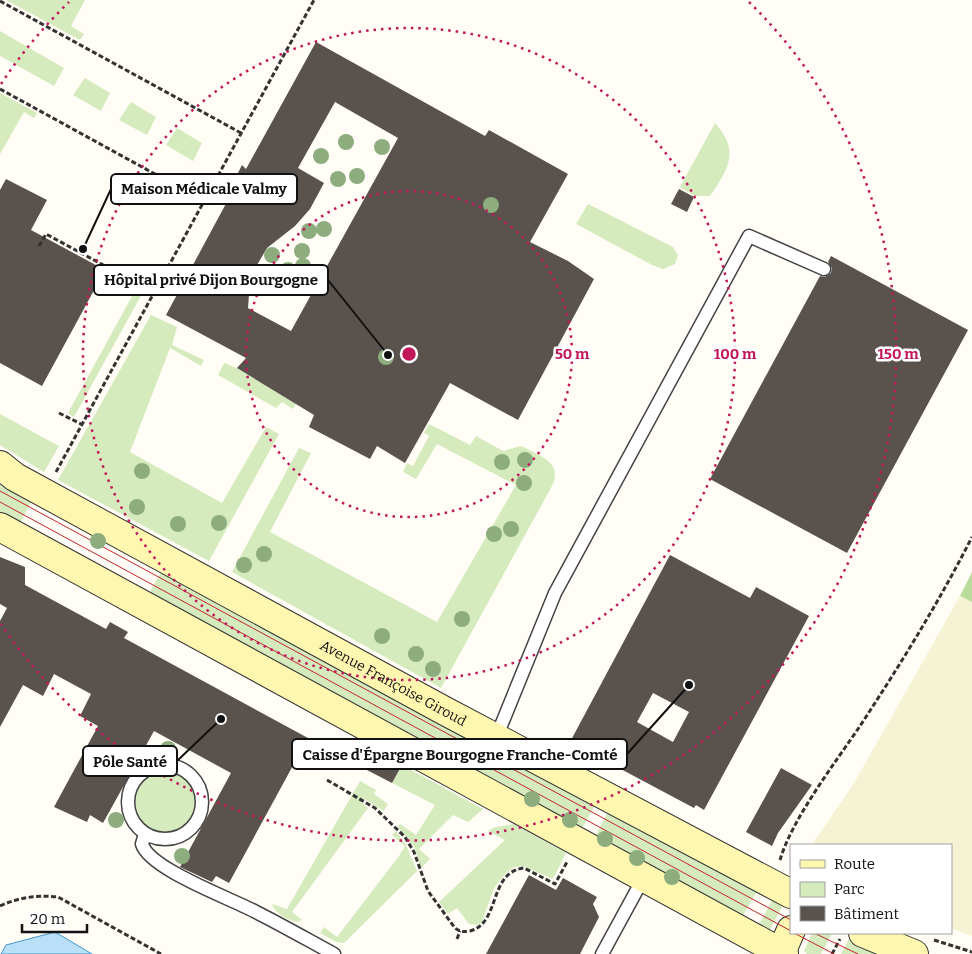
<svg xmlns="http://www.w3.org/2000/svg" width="972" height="954" font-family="Bitter,serif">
	<rect width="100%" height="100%" fill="#fffdf5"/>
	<path fill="#f6f3d4" d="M960,596L972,602V936L951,928V845H812L854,783Z"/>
	<g fill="#d5ebbd">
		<path d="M6,0H85L71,26L84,34L80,40Z"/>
		<path d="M0,31L64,68L54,86L0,56Z"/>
		<path d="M85,78L110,93L101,111L73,95Z"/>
		<path d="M0,93L37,113L34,118L24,112L0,154Z"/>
		<path d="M131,102L156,117L147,135L119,120Z"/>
		<path d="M715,123C740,151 729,168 710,196H695L680,187Z"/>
		<path d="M177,128L202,143L193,161L166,145Z"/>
		<path d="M588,204L673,247L678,255L675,264L663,269L652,265L576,224Z"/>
		<path d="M136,289L143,292L74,417L68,413Z"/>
		<path d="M151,315L177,327L172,345L204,360L201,366L170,348L130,452L222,503L266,427L279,434L209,561L58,480Z"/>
		<path d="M224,363L237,368L296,404L293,409L282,402L276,408L218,375Z"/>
		<path d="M0,414L59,446L44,472L0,445Z"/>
		<path d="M429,424L470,445L476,436L503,451L521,446C538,455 564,462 552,486L441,688L232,572L299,448L311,453L270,532L437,622L516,485L437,444L416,479L403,472L407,463L413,466L429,436L424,433Z"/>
		<path d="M0,475L35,495L18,527L0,518Z"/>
		<path d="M165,565L598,800L580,832L147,597Z"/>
		<path d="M402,765L483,809L468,822L453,815L419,849L430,859L421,868L414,846L398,827L400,824L416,835L435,805L392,783Z"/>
		<circle cx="165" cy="802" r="30"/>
		<path d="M360,781L376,790L374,794L388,804L384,811L364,799L361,802L368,808L292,912L302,920L297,922C288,920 275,914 272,904L287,909Z"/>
		<path d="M611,806L759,888L741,919L594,839Z"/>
		<path d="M514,824L566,853L553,879L523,866L514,867L505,874L494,888L482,922L477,925L469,924L457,908L448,914L439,902L505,840L488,831L495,827Z"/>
		<path d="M396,831L406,845L417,871L344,943L336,942L320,933L324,927L337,937L399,856L405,846L392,835Z"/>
		<path d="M775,895L783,905L771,928L770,931L757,928Z"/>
		<path d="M812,933H832L821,954H807L804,951Z"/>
		<path d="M851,935L895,954H841Z"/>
	</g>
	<path fill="#b9dc9c" d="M972,572V602L960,596Z"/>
	<path fill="#b9e0f7" stroke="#3f96cf" d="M55,932L92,954H1L6,945Z"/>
	<g fill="#5a524d" fill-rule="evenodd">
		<path d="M316,42L485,136L489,130L568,174L530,242L568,261L594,279L518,420L450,383L405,463L377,446L370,459L309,427L314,415L237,368L246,358L166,315L236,185L233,183L242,165L246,169ZM335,102L398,138L291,331L248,308L250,282L257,265L267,248L295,226L310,209L324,183L298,168Z"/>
		<path d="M6,179L47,200L31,230L105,270L42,386L0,363V190Z"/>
		<path d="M679,189L694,197L687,212L671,204Z"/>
		<path d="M831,256L968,330L847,553L710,479L820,276L825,277L831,273L832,268L828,262Z"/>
		<path d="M670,555L750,598L756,587L809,616L704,810L696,805L694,808L570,742ZM653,693L689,712L673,742L637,722Z"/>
		<path d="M0,557L25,567V585L106,629L110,622L128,632L124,638L308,738L229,883L216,876L212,882L180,867L231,773L154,731L103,823L90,815L87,822L54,807L98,726L80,716L91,694L54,674L43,696L23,685L0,727V621L7,608L0,604Z"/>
		<path d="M375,750L402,765L392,783L365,769Z"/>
		<path d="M781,768L812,785L778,833L772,846L746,832Z"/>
		<path d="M529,875L556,890L563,878L597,897L593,904L599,917L580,954H486Z"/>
	</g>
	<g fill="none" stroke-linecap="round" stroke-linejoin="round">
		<defs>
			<g id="lane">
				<path d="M496,738L555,593L749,236L824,269"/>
				<circle cx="165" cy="802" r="37"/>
				<path d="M145,834L142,844C149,869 232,899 256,912C282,925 308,940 334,954"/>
				<path d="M602,954L644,877"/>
			</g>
			<g id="secondary">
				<path id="s1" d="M0,465L15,477L443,710L791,894"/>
				<path d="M0,527L784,954"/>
				<path d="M863,933L914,954"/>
				<path d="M781,953L791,930"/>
			</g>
		</defs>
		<use href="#lane" stroke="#444" stroke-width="15"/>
		<use href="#secondary" stroke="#333" stroke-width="30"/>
		<g stroke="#333" stroke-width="3" stroke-dasharray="5 2.5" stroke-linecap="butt">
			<path d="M0,1L241,133"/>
			<path d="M0,89L204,201"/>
			<path d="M218,174L234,181"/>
			<path d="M39,246L46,234L153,292"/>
			<path d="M59,413L81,424"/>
			<path d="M56,472L314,0"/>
			<path d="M327,780L375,808L405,837L414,852L428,891L455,928C460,932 464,932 470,931C501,923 488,872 524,868L555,884L567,862"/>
			<path d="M780,860C792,819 835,763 860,726C900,665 939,602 972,537"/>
			<path d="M0,906C19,897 38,895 58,897L161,954"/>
			<path d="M457,939L460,931"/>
			<path d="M934,940L972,952"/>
			<path d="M832,954L840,939"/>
		</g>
		<use href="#lane" stroke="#fff" stroke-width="12"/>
		<use href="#secondary" stroke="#fff6b0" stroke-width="28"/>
		<g stroke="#c4262e" stroke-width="1">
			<path d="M0,491L791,920"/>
			<path d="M0,502L791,931"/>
			<path d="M794,933L834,954"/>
			<path d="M814,933L858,954"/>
		</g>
	</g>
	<g fill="#8dad7f">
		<circle cx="346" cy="142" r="8"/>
		<circle cx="382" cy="147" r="8"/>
		<circle cx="321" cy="156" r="8"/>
		<circle cx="357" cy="176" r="8"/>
		<circle cx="338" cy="179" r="8"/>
		<circle cx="491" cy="205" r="8"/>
		<circle cx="324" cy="229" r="8"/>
		<circle cx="309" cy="231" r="8"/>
		<circle cx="302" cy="251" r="8"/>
		<circle cx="272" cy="255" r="8"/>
		<circle cx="303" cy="266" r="8"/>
		<circle cx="288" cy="270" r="8"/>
		<circle cx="386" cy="357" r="8"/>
		<circle cx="525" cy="460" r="8"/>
		<circle cx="502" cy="462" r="8"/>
		<circle cx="142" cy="471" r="8"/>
		<circle cx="524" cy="483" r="8"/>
		<circle cx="137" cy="507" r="8"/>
		<circle cx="219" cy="523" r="8"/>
		<circle cx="178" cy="524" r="8"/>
		<circle cx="511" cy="529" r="8"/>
		<circle cx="494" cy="534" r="8"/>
		<circle cx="98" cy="541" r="8"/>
		<circle cx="264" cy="554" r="8"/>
		<circle cx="244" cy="565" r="8"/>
		<circle cx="462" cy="619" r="8"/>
		<circle cx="382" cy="636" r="8"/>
		<circle cx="416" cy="654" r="8"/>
		<circle cx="433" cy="669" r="8"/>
		<circle cx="168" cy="749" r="8"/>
		<circle cx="532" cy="799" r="8"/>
		<circle cx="116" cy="820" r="8"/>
		<circle cx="570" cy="820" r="8"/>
		<circle cx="605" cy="839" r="8"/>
		<circle cx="182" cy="856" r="8"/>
		<circle cx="637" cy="858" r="8"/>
		<circle cx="672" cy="877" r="8"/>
	</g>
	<g fill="none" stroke="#c2185b" stroke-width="2.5" stroke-dasharray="2.5 5">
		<circle cx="409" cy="354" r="163"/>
		<circle cx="409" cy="354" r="326"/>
		<path d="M1 84A489 489 0 0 1 69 2M749 2A489 489 0 1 1 1 624"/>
	</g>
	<g text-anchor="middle" stroke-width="5" stroke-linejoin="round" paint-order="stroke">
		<g font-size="14" fill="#111" stroke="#fff">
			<text dy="5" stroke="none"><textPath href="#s1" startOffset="450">Avenue Françoise Giroud</textPath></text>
		</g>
	</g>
	<circle cx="409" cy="354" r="8" fill="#c2185b" stroke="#fff" stroke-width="2.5"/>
	<g font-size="15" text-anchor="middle" font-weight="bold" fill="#c2185b" stroke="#fff" stroke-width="5" stroke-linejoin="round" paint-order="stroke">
		<text x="572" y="359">50 m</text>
		<text x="735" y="359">100 m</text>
		<text x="898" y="359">150 m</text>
	</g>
	<path fill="none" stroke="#111" stroke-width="2" d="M83 249L111 189M388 355L328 280M689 685L627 754M221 719L177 761"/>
	<g fill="#111" stroke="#fff" stroke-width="2">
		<circle cx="83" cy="249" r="5"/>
		<circle cx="388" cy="355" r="5"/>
		<circle cx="689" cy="685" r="5"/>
		<circle cx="221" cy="719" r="5"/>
	</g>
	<g fill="#fff" stroke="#111" stroke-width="2">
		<rect x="111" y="174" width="186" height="30" rx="5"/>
		<rect x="94" y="265" width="234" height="30" rx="5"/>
		<rect x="292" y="739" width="335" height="30" rx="5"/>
		<rect x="83" y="746" width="94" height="30" rx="5"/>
	</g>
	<g font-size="15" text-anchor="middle" font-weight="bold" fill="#111">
		<text x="204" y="194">Maison Médicale Valmy</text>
		<text x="211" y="285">Hôpital privé Dijon Bourgogne</text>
		<text x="460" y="760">Caisse d'Épargne Bourgogne Franche-Comté</text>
		<text x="130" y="767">Pôle Santé</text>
	</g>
	<rect x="790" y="844" width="162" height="90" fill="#ffffff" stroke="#a0a0a0"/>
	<rect x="800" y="860" width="25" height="8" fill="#fff6b0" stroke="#a0a0a0"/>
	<text x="834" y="869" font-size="15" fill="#111111">Route</text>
	<rect x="800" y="882" width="25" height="15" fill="#d5ebbd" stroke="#a0a0a0"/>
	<text x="834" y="894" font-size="15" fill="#111111">Parc</text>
	<rect x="800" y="906" width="25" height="15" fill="#5a524d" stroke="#a0a0a0"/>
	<text x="834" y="919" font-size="15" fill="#111111">Bâtiment</text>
	<path d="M22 924v8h65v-8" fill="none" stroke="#111111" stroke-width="2.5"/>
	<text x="30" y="924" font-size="15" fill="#111111" stroke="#ffffff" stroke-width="4" paint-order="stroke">20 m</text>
</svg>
